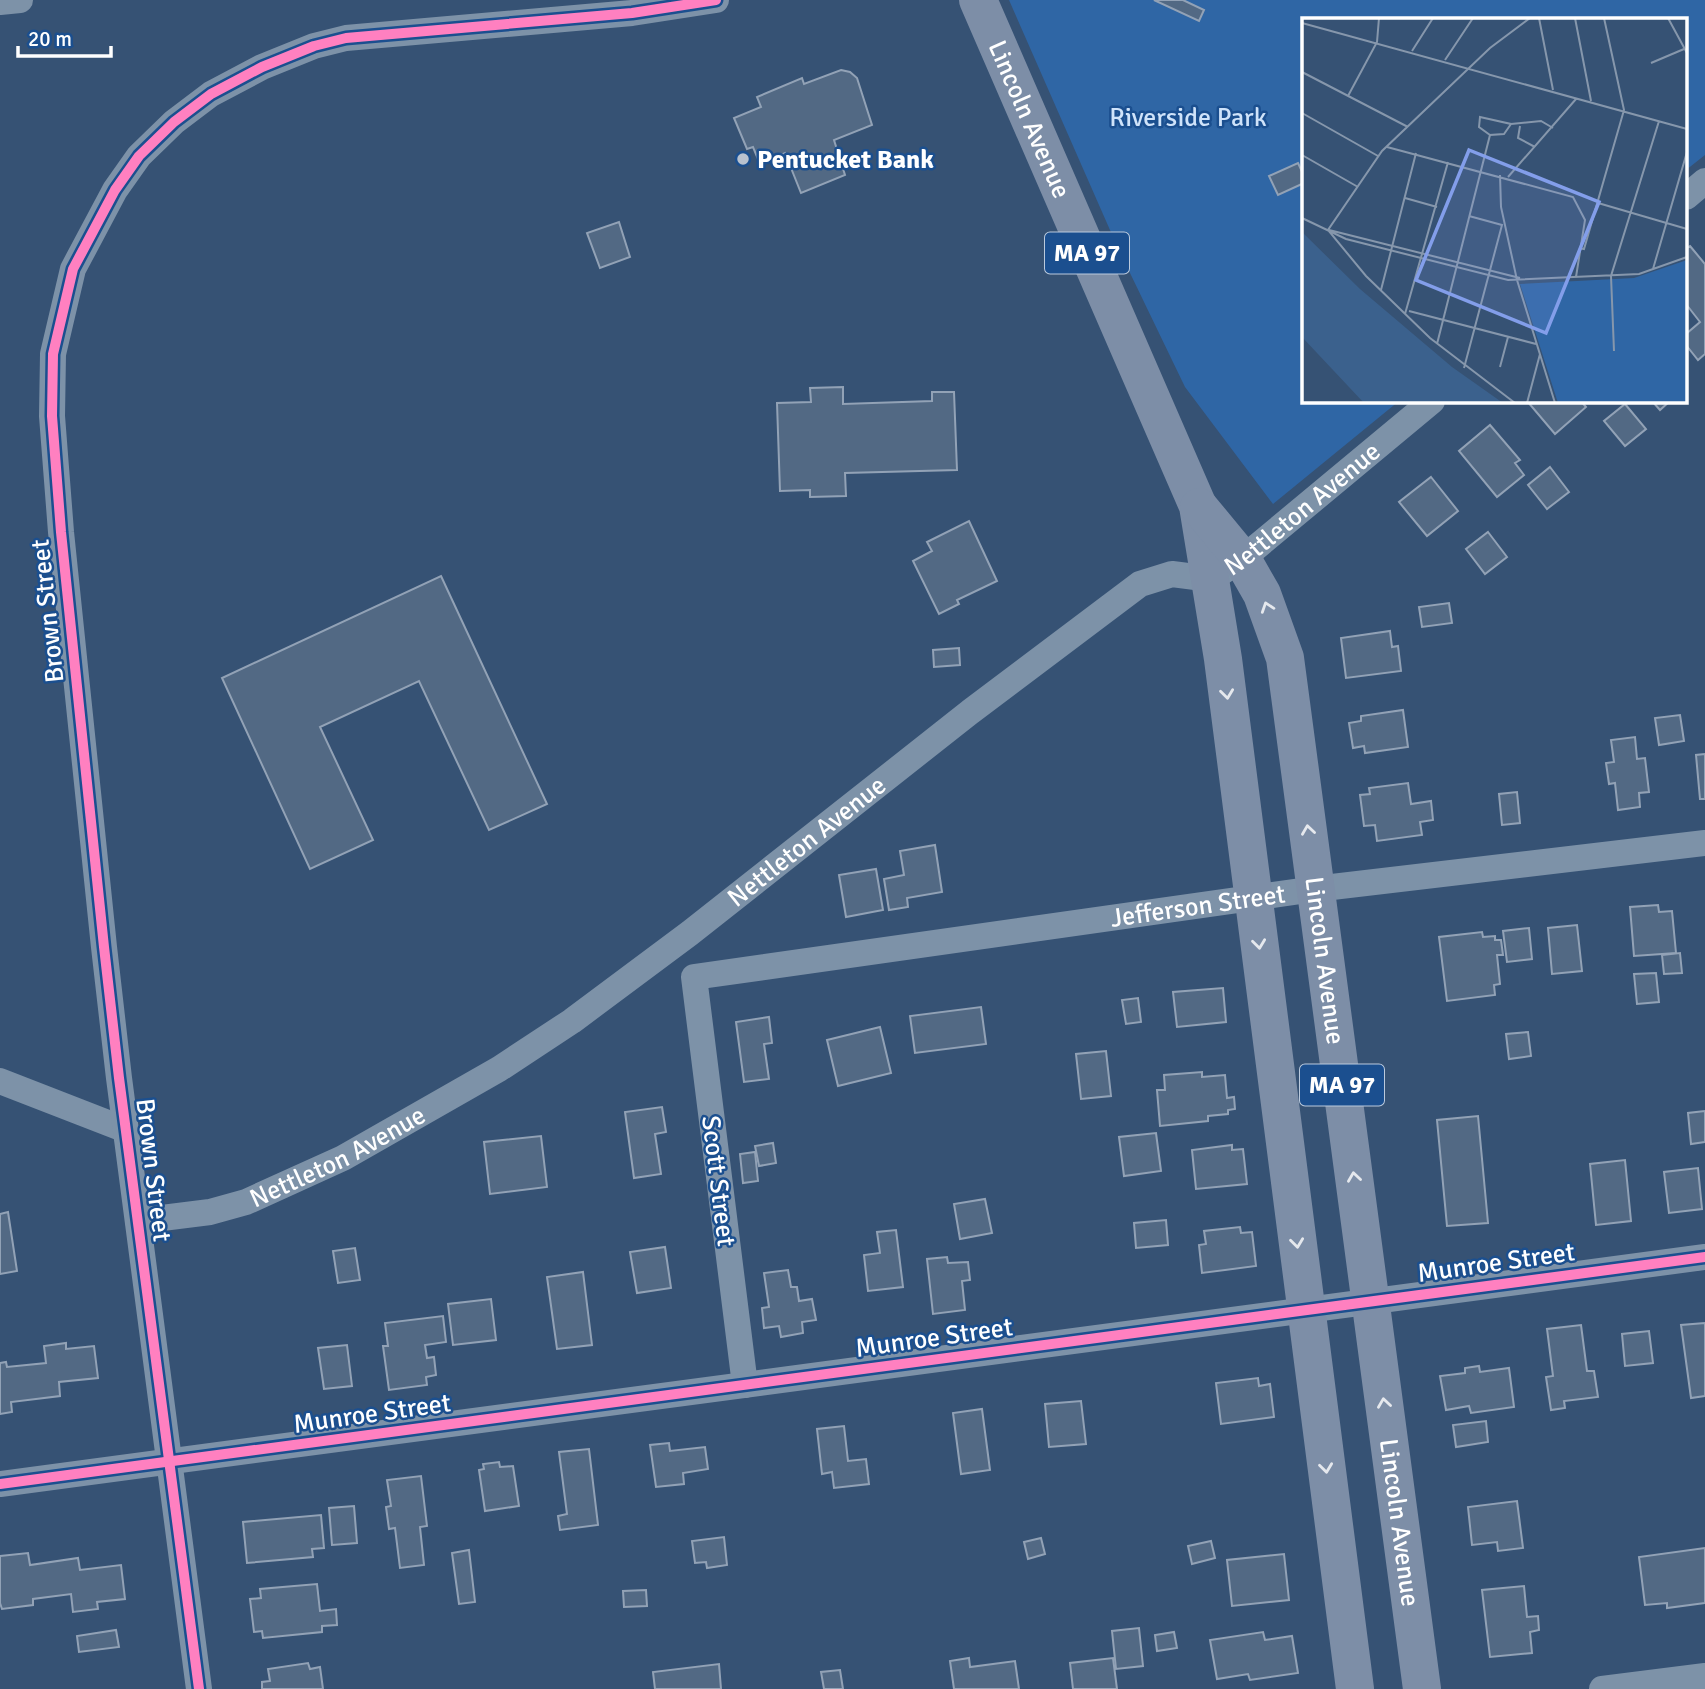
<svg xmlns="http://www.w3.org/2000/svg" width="1705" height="1689" font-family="Signika,sans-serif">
	<rect width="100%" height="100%" fill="#365274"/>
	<path fill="#2f66a5" d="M1009,0H1705V155L1686,170V19H1304V401H1399L1273,504L1185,387L1117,246Z"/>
	<g fill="#526984" stroke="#92a2b6" stroke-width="2">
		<path d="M1154,0H1183L1204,10L1199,21Z"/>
		<path d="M841,70L850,72L857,78L872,125L834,140L845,175L801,193L785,153L760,164L753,147L747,149L734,118L761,107L757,97L802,78L804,84Z"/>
		<path d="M1298,163L1304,176V183L1278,195L1269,176Z"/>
		<path d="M619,222L630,257L600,268L587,233Z"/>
		<path d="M1690,246L1705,264V354L1698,360L1686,345V334L1700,322L1686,304V249Z"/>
		<path d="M843,387V404L932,401V392H954L957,470L845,473L846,496L810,497V490L780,491L777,403L811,402L810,388Z"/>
		<path d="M1527,401H1581L1586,407L1555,434Z"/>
		<path d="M1652,401H1670L1660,410Z"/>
		<path d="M1625,404L1646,429L1625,446L1604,421Z"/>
		<path d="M1490,425L1520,460L1515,463L1524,475L1497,497L1459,451Z"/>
		<path d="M1550,467L1569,492L1547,509L1528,485Z"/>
		<path d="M1431,477L1458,511L1427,536L1399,502Z"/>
		<path d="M969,521L997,581L957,600L959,604L939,614L913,561L932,551L927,542Z"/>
		<path d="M1488,532L1507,557L1485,574L1466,549Z"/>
		<path d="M441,576L547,804L489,830L419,681L320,727L373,840L310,869L222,678Z"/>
		<path d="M1449,603L1452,623L1422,627L1419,607Z"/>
		<path d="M1390,631L1392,647L1398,646L1401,671L1346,678L1341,638Z"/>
		<path d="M959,648L960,665L934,667L933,650Z"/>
		<path d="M1403,710L1408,747L1365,753L1364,746L1353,748L1349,723L1361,721V716Z"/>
		<path d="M1680,715L1684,741L1659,745L1655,718Z"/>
		<path d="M1635,737L1637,759L1645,758L1649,792L1639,793L1640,807L1618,810L1615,783L1609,784L1606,763L1614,762L1611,740Z"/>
		<path d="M1705,754V799H1700L1696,755Z"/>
		<path d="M1408,783L1411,804L1431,801L1433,820L1420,822L1422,835L1377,841L1375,825L1364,826L1360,795L1370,794L1369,788Z"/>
		<path d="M1517,792L1520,823L1502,825L1499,794Z"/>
		<path d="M935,845L942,892L907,898L908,907L889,910L884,879L904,875L900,851Z"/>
		<path d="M876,869L883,910L846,917L839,875Z"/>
		<path d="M1658,905L1659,912L1672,911L1676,953L1634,956L1630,907Z"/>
		<path d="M1577,925L1582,971L1552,974L1548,928Z"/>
		<path d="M1529,928L1532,959L1507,962L1503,931Z"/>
		<path d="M1482,932L1483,937L1495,936V940H1501L1503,955H1497L1500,984L1494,985L1495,995L1447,1001L1439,937Z"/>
		<path d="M1680,953L1682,973L1664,974L1662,955Z"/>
		<path d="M1656,973L1659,1002L1637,1004L1634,974Z"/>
		<path d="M1223,988L1226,1022L1177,1027L1173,992Z"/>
		<path d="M1138,998L1141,1022L1126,1024L1122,1000Z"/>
		<path d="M981,1007L986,1044L915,1053L910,1016Z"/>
		<path d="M769,1017L772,1043L764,1044L769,1079L744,1082L736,1022Z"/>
		<path d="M880,1027L891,1073L838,1086L827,1040Z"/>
		<path d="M1528,1032L1531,1056L1509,1059L1506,1034Z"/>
		<path d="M1106,1051L1111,1096L1081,1099L1076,1054Z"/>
		<path d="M1202,1072V1077L1225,1075L1227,1098L1234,1097L1235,1109L1228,1110V1114L1208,1116V1121L1160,1126L1157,1090H1165L1164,1075Z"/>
		<path d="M662,1107L666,1132L655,1134L661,1174L634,1178L625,1112Z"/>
		<path d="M1705,1111V1142L1691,1144L1688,1113Z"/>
		<path d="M1478,1116L1488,1223L1447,1226L1437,1120Z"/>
		<path d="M1156,1133L1161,1171L1124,1176L1119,1137Z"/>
		<path d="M541,1136L547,1187L490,1194L484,1142Z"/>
		<path d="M773,1143L776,1163L759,1166L755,1146Z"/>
		<path d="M1232,1145V1150L1243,1149L1247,1184L1196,1189L1192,1150Z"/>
		<path d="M755,1152L758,1181L743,1183L740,1154Z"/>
		<path d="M1625,1160L1631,1221L1596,1225L1590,1164Z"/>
		<path d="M1698,1168L1702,1209L1669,1213L1664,1172Z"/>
		<path d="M985,1199L992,1233L960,1239L954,1204Z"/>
		<path d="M8,1212L17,1271L0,1274V1214Z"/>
		<path d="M1166,1220L1168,1245L1136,1248L1134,1223Z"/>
		<path d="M1240,1227L1241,1233L1252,1232L1256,1266L1202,1273L1199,1245L1206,1244L1204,1231Z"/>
		<path d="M896,1230L903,1287L868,1291L864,1255L880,1253L877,1232Z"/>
		<path d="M665,1247L671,1288L637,1293L630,1252Z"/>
		<path d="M355,1248L360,1280L338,1283L333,1251Z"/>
		<path d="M947,1257L948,1263L968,1262L970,1280L962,1281L965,1310L933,1314L927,1259Z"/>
		<path d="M788,1270L791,1287H797L799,1301L812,1299L816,1320L802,1322L803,1333L781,1337L779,1326L764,1328L762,1308L769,1307L764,1273Z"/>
		<path d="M583,1272L592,1345L557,1349L547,1277Z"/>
		<path d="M491,1299L496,1340L453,1345L448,1304Z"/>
		<path d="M443,1316L446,1342L425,1345L427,1358L434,1357L436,1375L426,1377L427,1385L389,1390L383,1346H388L385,1323Z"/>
		<path d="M1705,1323V1396L1691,1398L1681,1325Z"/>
		<path d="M1581,1325L1587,1371H1594L1598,1397L1564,1401L1565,1408L1551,1410L1546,1377L1553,1376L1547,1329Z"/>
		<path d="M1649,1331L1653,1363L1625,1366L1622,1334Z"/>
		<path d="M66,1343V1349L94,1346L98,1378L59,1382L60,1396L11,1402L12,1412L0,1414V1363L6,1362L7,1367L46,1363L44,1346Z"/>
		<path d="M347,1345L352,1386L324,1389L318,1348Z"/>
		<path d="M1479,1366L1480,1372L1509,1368L1514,1407L1471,1413L1469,1406L1446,1410L1440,1376L1465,1373V1368Z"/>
		<path d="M1258,1378L1259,1386L1270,1384L1274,1417L1221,1424L1216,1383Z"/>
		<path d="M1081,1401L1086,1444L1049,1447L1045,1404Z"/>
		<path d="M982,1409L990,1470L961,1474L953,1413Z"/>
		<path d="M1486,1421L1488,1442L1456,1447L1453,1425Z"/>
		<path d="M844,1426L848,1461L866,1459L869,1484L834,1488L832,1472L822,1474L817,1429Z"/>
		<path d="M669,1443L670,1451L705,1447L708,1469L683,1473L684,1484L656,1487L650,1445Z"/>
		<path d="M589,1449L598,1525L560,1530L558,1516L567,1514L559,1452Z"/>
		<path d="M499,1462L500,1467L513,1466L519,1506L485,1511L479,1470L484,1469L483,1464Z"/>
		<path d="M421,1476L427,1526L420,1527L424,1565L400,1568L395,1528L389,1529L386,1507L391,1506L387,1480Z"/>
		<path d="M1517,1501L1523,1548L1498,1551L1497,1542L1472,1545L1468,1507Z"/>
		<path d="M354,1506L357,1543L332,1545L329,1508Z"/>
		<path d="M321,1515L324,1548L312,1549L313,1557L247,1563L243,1522Z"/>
		<path d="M724,1537L727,1565L707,1568L706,1562L695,1563L692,1541Z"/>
		<path d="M1041,1538L1045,1554L1028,1559L1024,1542Z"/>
		<path d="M1211,1541L1215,1558L1192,1564L1188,1546Z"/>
		<path d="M1705,1548V1603L1667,1608V1603L1645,1605L1639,1557Z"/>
		<path d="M469,1550L475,1602L459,1604L452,1553Z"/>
		<path d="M28,1553L30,1565L78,1558L80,1570L121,1565L125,1599L97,1602L98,1609L73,1612L71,1594L33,1599V1605L2,1609L0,1603V1556Z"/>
		<path d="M1284,1554L1289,1600L1232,1606L1227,1560Z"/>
		<path d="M317,1584L320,1611L336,1609L337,1625L322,1626V1632L263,1638L262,1631L254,1632L250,1599L261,1598L260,1589Z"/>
		<path d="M1524,1586L1527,1617L1538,1616L1539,1630L1530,1632L1532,1653L1490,1657L1482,1590Z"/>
		<path d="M646,1590L647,1606L624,1607L623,1591Z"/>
		<path d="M1139,1628L1143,1666L1116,1669L1112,1631Z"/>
		<path d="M116,1630L119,1647L79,1652L77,1636Z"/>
		<path d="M1174,1632L1177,1648L1157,1651L1155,1635Z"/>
		<path d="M1263,1632L1265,1640L1292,1636L1298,1673L1250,1680L1248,1674L1217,1679L1210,1640Z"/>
		<path d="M969,1658L970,1667L1015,1661L1019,1689H954L950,1661Z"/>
		<path d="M1113,1658L1117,1689H1073L1070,1663Z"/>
		<path d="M308,1663L310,1669L320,1667L323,1689H262V1682L270,1681L268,1669Z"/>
		<path d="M719,1664L721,1689H655L653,1672Z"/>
		<path d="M840,1670L843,1689H824L821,1672Z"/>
	</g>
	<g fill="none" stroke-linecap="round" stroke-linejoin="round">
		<g stroke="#7d92a8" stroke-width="26">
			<path d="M0,2L20,0"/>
			<path d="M1686,197L1705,181"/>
			<path d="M0,1081L126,1130"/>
			<path id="s1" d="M138,1221L210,1212L246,1202L343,1158L499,1069L572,1021L690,933L970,712L1140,584L1172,574L1211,579L1242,559L1432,401"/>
			<path id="s2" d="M745,1385L694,977L1315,889L1705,843"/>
			<path d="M0,1484L1705,1257"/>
			<path d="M199,1689L119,1078L104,947L61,532L52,416L53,354L73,269L115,190L139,156L174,122L211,94L262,67L314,46L346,38L632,13L716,0"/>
			<path d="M1602,1689L1705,1676"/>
		</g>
		<g stroke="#7d8ea7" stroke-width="38">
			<path id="s3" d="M978,0L1198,506L1223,659L1355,1689"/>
			<path id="s4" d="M1199,507L1242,559L1262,594L1285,658L1422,1689"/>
		</g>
		<defs>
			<g id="cycleway">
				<path d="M0,1484L1705,1257"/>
				<path d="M199,1689L119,1078L104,947L61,532L52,416L53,354L73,269L115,190L139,156L174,122L211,94L262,67L314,46L346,38L632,13L716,0"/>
			</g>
		</defs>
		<use href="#cycleway" stroke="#1b4f8f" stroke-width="15"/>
		<use href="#cycleway" stroke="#ff80c0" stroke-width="10"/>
	</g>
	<defs><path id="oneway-chevron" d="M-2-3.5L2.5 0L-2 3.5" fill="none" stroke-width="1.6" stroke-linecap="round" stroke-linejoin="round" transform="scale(1.75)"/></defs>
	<g stroke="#e5e8ed">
		<use href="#oneway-chevron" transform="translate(1267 607) rotate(-109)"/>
		<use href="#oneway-chevron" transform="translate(1227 694) rotate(83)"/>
		<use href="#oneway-chevron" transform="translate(1308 830) rotate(-98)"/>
		<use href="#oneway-chevron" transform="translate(1259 944) rotate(83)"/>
		<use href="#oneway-chevron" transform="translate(1354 1177) rotate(-98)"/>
		<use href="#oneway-chevron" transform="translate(1297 1243) rotate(83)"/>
		<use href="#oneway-chevron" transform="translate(1384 1403) rotate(-98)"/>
		<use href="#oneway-chevron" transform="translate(1326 1468) rotate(83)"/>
	</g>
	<circle fill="#b9c2ce" stroke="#1b4f8f" stroke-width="2.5" cx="743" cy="159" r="7"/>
	<g text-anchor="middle" stroke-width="5" stroke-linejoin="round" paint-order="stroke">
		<g fill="#1b4f8f" stroke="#bbcadd" stroke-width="2">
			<rect x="1045" y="232.5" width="84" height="41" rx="5"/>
			<rect x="1300" y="1064.5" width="84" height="41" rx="5"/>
		</g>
		<g font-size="24" font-weight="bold" fill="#fff">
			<text x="1087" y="261">MA 97</text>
			<text x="1342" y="1093">MA 97</text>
		</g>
		<g font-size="26" fill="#cfe3fa" stroke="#1b4f8f">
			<text x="1188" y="126">Riverside Park</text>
		</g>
		<g font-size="26" fill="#fff" stroke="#1b4f8f">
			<text dy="9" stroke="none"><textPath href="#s3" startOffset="130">Lincoln Avenue</textPath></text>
			<text dy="9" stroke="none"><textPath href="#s1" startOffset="1388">Nettleton Avenue</textPath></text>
			<text transform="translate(47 611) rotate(-96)" y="9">Brown Street</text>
			<text dy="9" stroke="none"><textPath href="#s1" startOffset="779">Nettleton Avenue</textPath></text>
			<text dy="9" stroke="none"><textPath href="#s2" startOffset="920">Jefferson Street</textPath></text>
			<text dy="9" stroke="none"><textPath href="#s4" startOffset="481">Lincoln Avenue</textPath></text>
			<text dy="9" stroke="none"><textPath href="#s1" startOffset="212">Nettleton Avenue</textPath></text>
			<text transform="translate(154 1170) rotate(83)" y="9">Brown Street</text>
			<text transform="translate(719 1181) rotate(83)" y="9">Scott Street</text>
			<text transform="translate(1496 1262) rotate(-8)" y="9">Munroe Street</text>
			<text transform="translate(934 1337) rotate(-8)" y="9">Munroe Street</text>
			<text transform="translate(372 1413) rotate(-8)" y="9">Munroe Street</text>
			<text dy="9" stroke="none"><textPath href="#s4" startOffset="1048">Lincoln Avenue</textPath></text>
		</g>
		<g font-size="26" font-weight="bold" fill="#fff" stroke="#1b4f8f" text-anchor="start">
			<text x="757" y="168">Pentucket Bank</text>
		</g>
	</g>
	<g transform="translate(1302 18)">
		<rect width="385" height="385" fill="#365274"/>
		<path d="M385,242V385H256L218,266L332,260Z" fill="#2f66a5"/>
		<path d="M0,214L58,271L150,349L201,385H62L0,319Z" fill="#3b618d"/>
		<path fill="none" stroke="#8697ac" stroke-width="2" d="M237,0L251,72M273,0L289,83M366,0L385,35M0,5L385,111M110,33L131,0M143,42L171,0M349,45L382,31M0,54L106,109M46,78L75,24L77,0M0,95L76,138M209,106L239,103L251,110M218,108L216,120L233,129M85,129L271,179L283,202L274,259M0,137L56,169M198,157L199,189L215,262L253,385M206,159L274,81M103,180L135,189M296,185L385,211M0,200L44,221L206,262L337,256L385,239M27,212L218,260M277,230L282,231L322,92L302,0M351,251L385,134M79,272L114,135M107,293L234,326M103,296L146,144M135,326L188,117L202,116L209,106L178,99L177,109L188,117M312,333L309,258L357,103M198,349L206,319M162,350L200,207L167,198M213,385L128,320L64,258L26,212L80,133L188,30L228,0M225,385L238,336"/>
		<path fill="#839eea" fill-opacity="0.15" stroke="#839eea" stroke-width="3.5" d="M167,132L297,184L244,315L114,262Z"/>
		<rect width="385" height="385" fill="none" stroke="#fff" stroke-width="3.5"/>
	</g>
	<path d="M18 46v10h93v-10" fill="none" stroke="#ffffff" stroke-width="3.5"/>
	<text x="28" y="46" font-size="21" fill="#ffffff" stroke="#1b4f8f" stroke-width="5" paint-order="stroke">20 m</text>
</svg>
